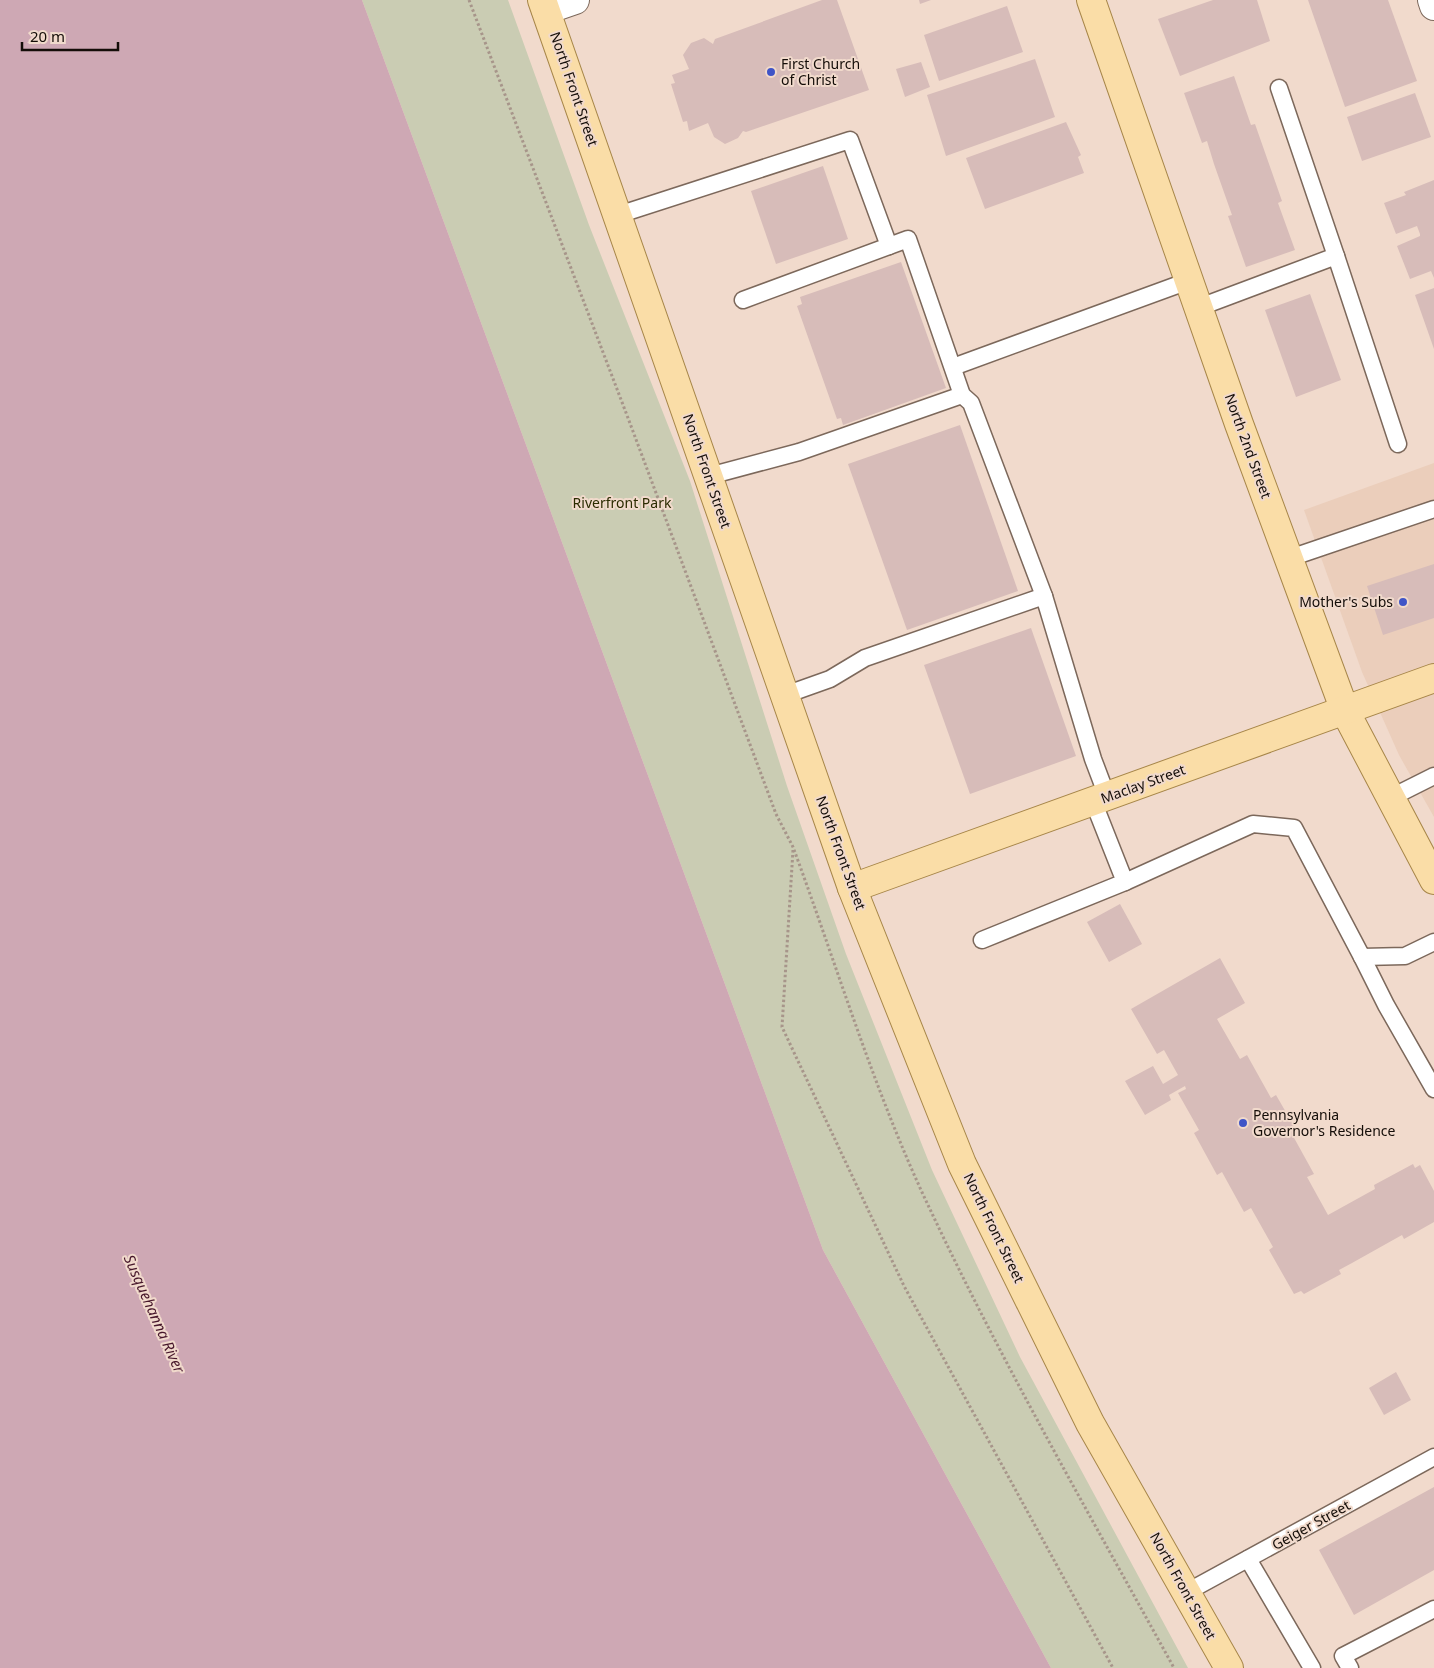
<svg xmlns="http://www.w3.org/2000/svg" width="1434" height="1668" font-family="'Noto Sans',sans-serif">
	<rect width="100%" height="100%" fill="#f1dacc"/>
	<path fill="#ebcebb" d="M1434,463V817L1399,755L1362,672L1304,510Z"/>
	<path fill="#caccb3" d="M362,0H508L589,225L690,481L787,786L846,954L932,1170L1020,1357L1188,1668H1051L823,1250Z"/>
	<path fill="#cea8b4" d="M0,0H362L823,1250L1051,1668H0Z"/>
	<g fill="#d7bcb9">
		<path d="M822,0H837L869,90L746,132L743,131L738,138L725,144L714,137L708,123L689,131L687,121L683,122L671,84L675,83L672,75L689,69L683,55L691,43L704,38L713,44L715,39Z"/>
		<path d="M919,0H931L920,4Z"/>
		<path d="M1213,0H1257L1270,41L1180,76L1158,19Z"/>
		<path d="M1308,0H1388L1417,81L1345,107Z"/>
		<path d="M1007,6L1023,52L939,81L924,35Z"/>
		<path d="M1035,59L1055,117L946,156L927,95Z"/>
		<path d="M921,62L930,87L905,97L896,69Z"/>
		<path d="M1234,76L1251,125L1255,124L1282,201L1278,203L1295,250L1246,267L1228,216L1232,215L1214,164L1207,141L1202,143L1184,93Z"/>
		<path d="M1415,93L1431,137L1362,161L1347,117Z"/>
		<path d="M1066,122L1081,155L1078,157L1084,173L985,209L966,158Z"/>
		<path d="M823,166L848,239L776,264L751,191Z"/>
		<path d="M1434,180V278L1431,271L1410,279L1397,246L1420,236V234L1417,226L1396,234L1384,203L1406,195L1404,192Z"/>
		<path d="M901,262L946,388L843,425L841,418L837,419L797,306L802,304L800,297Z"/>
		<path d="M1434,288V349L1415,295Z"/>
		<path d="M1310,294L1341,380L1296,397L1265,310Z"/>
		<path d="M960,425L1018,591L907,630L848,464Z"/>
		<path d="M1434,564V618L1383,635L1367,586Z"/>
		<path d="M1031,628L1076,756L970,794L924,665Z"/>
		<path d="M1120,904L1142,944L1109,962L1087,922Z"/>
		<path d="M1220,958L1245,1003L1217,1019L1240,1059L1247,1055L1271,1098L1276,1095L1298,1133L1293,1136L1314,1174L1307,1177L1328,1215L1375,1189L1374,1185L1413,1164L1415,1168L1420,1165L1434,1191V1222L1404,1239L1402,1235L1352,1263L1339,1270L1341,1274L1304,1294L1301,1291L1294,1294L1269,1250L1273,1247L1251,1208L1244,1212L1222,1172L1217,1175L1194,1133L1199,1130L1178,1093L1186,1089L1185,1086L1169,1095L1171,1100L1145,1115L1125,1081L1153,1066L1163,1084L1178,1075L1164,1050L1157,1054L1131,1009Z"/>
		<path d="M1396,1372L1411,1400L1384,1415L1369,1388Z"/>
		<path d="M1434,1487V1570L1354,1615L1319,1550Z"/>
	</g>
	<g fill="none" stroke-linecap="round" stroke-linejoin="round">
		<defs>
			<g id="service">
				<path d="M618,215L850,140L889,246"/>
				<path d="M1336,256L1398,444"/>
				<path d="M743,300L908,239L962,395L971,403L1044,596"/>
				<path d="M1200,307L1336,256L1279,88"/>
				<path d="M953,367L1191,280"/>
				<path d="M709,476L799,452L962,395"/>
				<path d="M1290,558L1434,509"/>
				<path d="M785,695L830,679L865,658L1044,596L1093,759L1107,796"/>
				<path d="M1390,798L1434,776"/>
				<path d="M1125,882L1253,824L1294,828L1362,957L1405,956L1434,942"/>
				<path d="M982,940L1125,882L1093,801"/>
				<path d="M1362,957L1386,1005L1434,1089"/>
				<path d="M1248,1559L1312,1668"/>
				<path d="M1187,1592L1434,1457"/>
				<path d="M1350,1668L1343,1656L1434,1609"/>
			</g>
			<g id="minor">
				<path d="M1432,0L1434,6"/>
				<path d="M546,10L575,0"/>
			</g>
			<g id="primary">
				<path d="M542,0L852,888L962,1164L1090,1423L1229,1668"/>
				<path d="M1091,0L1239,424L1345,711L1434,880"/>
				<path d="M852,888L1434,678"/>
			</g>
		</defs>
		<use href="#service" stroke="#7c685b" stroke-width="19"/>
		<use href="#minor" stroke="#7c685b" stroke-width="30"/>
		<use href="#primary" stroke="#a78649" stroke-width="30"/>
		<g stroke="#a7958a" stroke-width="3" stroke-dasharray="2.5 2.5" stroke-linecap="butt">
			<path d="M469,0L628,418L776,814L793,847C837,966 874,1091 928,1205C1002,1363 1090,1515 1174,1668"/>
			<path d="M793,850L782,1027L904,1286L1113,1668"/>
		</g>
		<use href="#service" stroke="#fff" stroke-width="16"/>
		<use href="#minor" stroke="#fff" stroke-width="28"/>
		<use href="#primary" stroke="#fadda7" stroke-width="28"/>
	</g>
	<g fill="#3f54c7" stroke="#f1dacc" stroke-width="2">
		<circle cx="771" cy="72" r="5"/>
		<circle cx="1403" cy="602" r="5"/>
		<circle cx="1243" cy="1123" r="5"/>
	</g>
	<g text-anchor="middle" stroke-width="4" stroke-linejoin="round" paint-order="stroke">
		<g font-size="14" fill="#140d08" stroke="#f1dacc" text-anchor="start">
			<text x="781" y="69">First Church<tspan x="781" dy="16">of Christ</tspan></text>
			<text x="1393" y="607" text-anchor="end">Mother's Subs</text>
			<text x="1253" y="1120">Pennsylvania<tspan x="1253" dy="16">Governor's Residence</tspan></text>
		</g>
		<g font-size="14" fill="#140d08" stroke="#f1dacc">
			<text transform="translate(574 89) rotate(71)" y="5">North Front Street</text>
			<text transform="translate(1248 446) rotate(70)" y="5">North 2nd Street</text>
			<text transform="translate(707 471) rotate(71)" y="5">North Front Street</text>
			<text transform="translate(1143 784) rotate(-20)" y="5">Maclay Street</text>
			<text transform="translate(841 853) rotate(70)" y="5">North Front Street</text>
			<text transform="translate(994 1228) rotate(64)" y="5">North Front Street</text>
			<text transform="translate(1311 1525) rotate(-29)" y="5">Geiger Street</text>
			<text transform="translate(1183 1586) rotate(61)" y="5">North Front Street</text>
		</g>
		<g font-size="14" fill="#2a2b00" stroke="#f1dacc">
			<text x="622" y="508">Riverfront Park</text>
		</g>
		<g font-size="15" font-style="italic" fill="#47172b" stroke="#f1dacc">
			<text transform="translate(154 1314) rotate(66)" y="5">Susquehanna River</text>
		</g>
	</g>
	<path d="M22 42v8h96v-8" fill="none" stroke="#140d08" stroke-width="2.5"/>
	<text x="30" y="42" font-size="15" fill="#140d08" stroke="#f1dacc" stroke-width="4" paint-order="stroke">20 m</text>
</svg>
